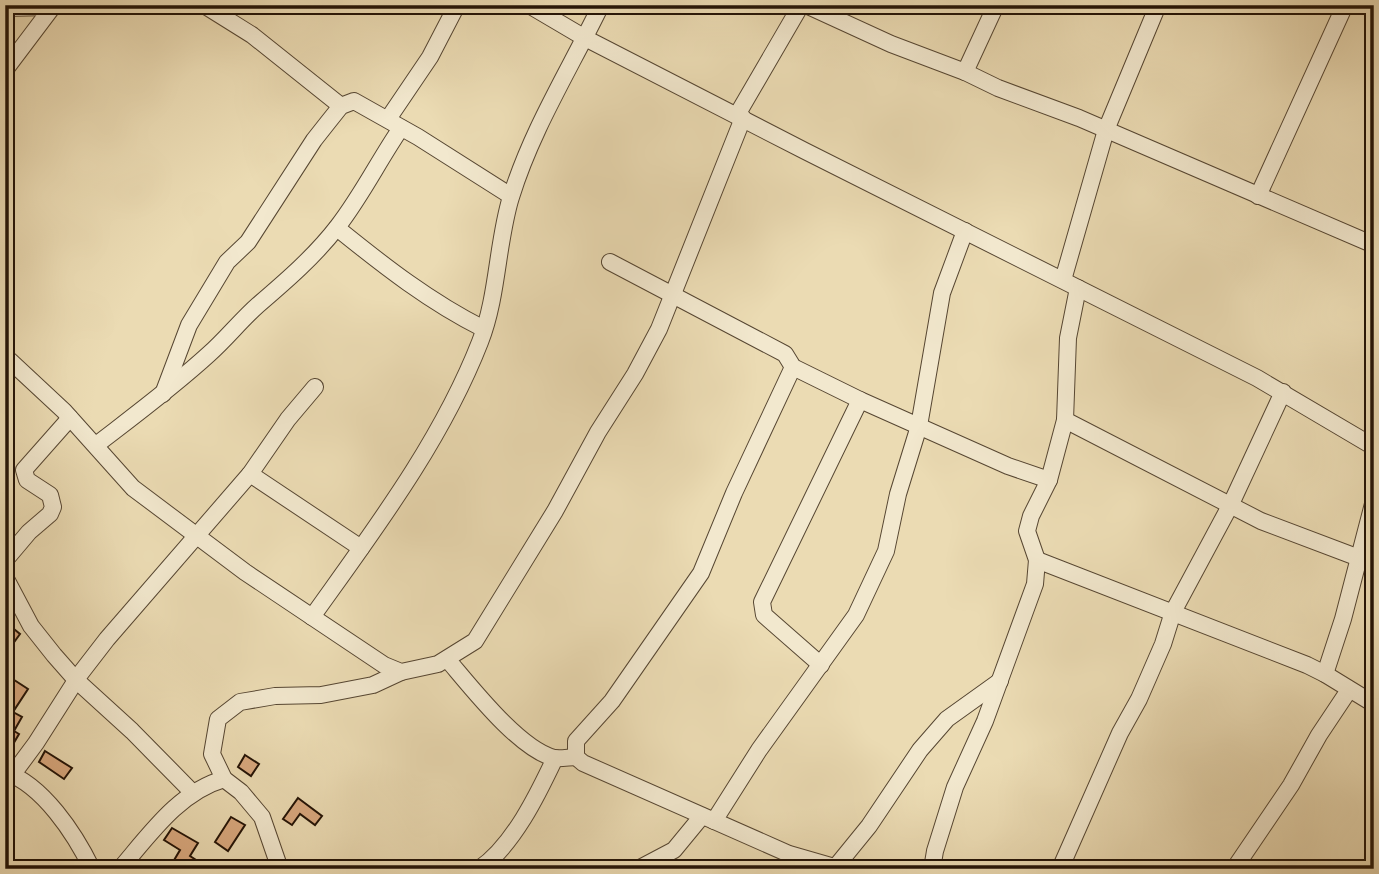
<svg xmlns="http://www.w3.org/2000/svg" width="1379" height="874" font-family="'Libre Caslon Text',serif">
	<rect width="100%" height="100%" fill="#ebdbb3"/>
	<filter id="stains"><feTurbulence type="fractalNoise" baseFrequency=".00286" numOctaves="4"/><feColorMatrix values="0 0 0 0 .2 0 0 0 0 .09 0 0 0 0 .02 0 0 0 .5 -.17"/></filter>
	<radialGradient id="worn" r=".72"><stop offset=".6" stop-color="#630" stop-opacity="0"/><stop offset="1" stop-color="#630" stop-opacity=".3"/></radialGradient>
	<g fill="#d9a97f" stroke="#241407" stroke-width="2">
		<path d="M9,625L20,634L12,645L5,639V631Z"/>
		<path d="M5,674L28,689L13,712L22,717L14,731L19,734L12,746L7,743L5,745Z"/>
		<path d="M45,751L72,768L64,779L39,762Z"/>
		<path d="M245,755L259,764L251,776L238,767Z"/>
		<path d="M298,798L322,816L315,825L300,814L292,825L283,819Z"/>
		<path d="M231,817L245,825L228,851L215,842Z"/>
		<path d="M172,828L198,843L190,856L210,869H184L173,862L180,850L164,840Z"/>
	</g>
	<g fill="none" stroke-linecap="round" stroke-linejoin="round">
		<defs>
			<g id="minor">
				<path d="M204,5L252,35L341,106"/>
				<path d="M529,5L585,38L805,151L1257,378L1374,447"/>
				<path d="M806,5L891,44L965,72"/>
				<path d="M996,5L965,72L998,88L1079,118L1374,245"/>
				<path d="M5,8L52,7"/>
				<path d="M5,70L54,5"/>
				<path d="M737,115L801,5"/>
				<path d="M388,119L430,57L457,5"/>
				<path d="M1258,196L1345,5"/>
				<path d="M337,228C384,266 430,302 484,329"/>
				<path d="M610,262L785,354L793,367L860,400L1008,466L1049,480"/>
				<path d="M1063,280L1106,130L1158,5"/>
				<path d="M5,356L64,411L133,488L245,572L384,665L401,672L438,664L475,641L555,511L598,432L635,374L659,329L743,118"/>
				<path d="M793,367L734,493L701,573L612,701L576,741V757L583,763L789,854L841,869"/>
				<path d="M163,394L189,325L227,262L248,242L314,140L329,121L341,106L354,101L418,137L511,196"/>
				<path d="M1065,420L1261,521L1359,558"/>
				<path d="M96,445C135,415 173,387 209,354C226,339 241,320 258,305C286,281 315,256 338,226C362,195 379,160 401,128"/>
				<path d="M250,474L361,548"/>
				<path d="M1037,560L1307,665L1325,674L1374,704"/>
				<path d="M5,563L7,558L29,532L50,514L53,507L50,495L27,480L24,470L70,418"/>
				<path d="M5,577L31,626L54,655L76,680L132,731L193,793"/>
				<path d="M312,617C374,530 441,442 480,342C498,297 497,242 511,197C532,129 570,69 601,5"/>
				<path d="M447,659C471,687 519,749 554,758C561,759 570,757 576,757"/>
				<path d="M821,665L764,615L762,602L860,400"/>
				<path d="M1325,674L1343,619L1374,500"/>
				<path d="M5,772C43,785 75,834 92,869"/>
				<path d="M13,774L36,743L80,674L107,639L250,474L288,419L315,387"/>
				<path d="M714,821L759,750L856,615L886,551L898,494L919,426L942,293L965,231"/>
				<path d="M120,869C150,834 179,792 224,779"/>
				<path d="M280,869L262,817L241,792L224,779L212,754L218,719L240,702L275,696L321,695L373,685L401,672"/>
				<path d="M479,869C513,846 538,794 555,758"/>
				<path d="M638,869L674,850L702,816"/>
				<path d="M834,869L869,826L920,750L947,719L1000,681"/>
				<path d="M932,869L935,851L955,787L985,721L1035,584L1037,560L1027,531L1031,516L1049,480L1065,420L1068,338L1078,288"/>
				<path d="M1060,869L1120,733L1139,699L1163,644L1173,612L1231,504L1283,392"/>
				<path d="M1234,869L1291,785L1319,735L1349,690"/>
			</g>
		</defs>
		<use href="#minor" stroke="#564632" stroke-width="18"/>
		<use href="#minor" stroke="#f2e8ce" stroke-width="16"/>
	</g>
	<rect width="1379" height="874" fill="none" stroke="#ebdbb3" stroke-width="28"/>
	<rect x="7" y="7" width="1365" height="860" fill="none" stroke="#241407" stroke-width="3.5"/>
	<rect x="14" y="14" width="1351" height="846" fill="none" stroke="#241407" stroke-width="2"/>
	<rect width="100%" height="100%" filter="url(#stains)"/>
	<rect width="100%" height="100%" fill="url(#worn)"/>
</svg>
